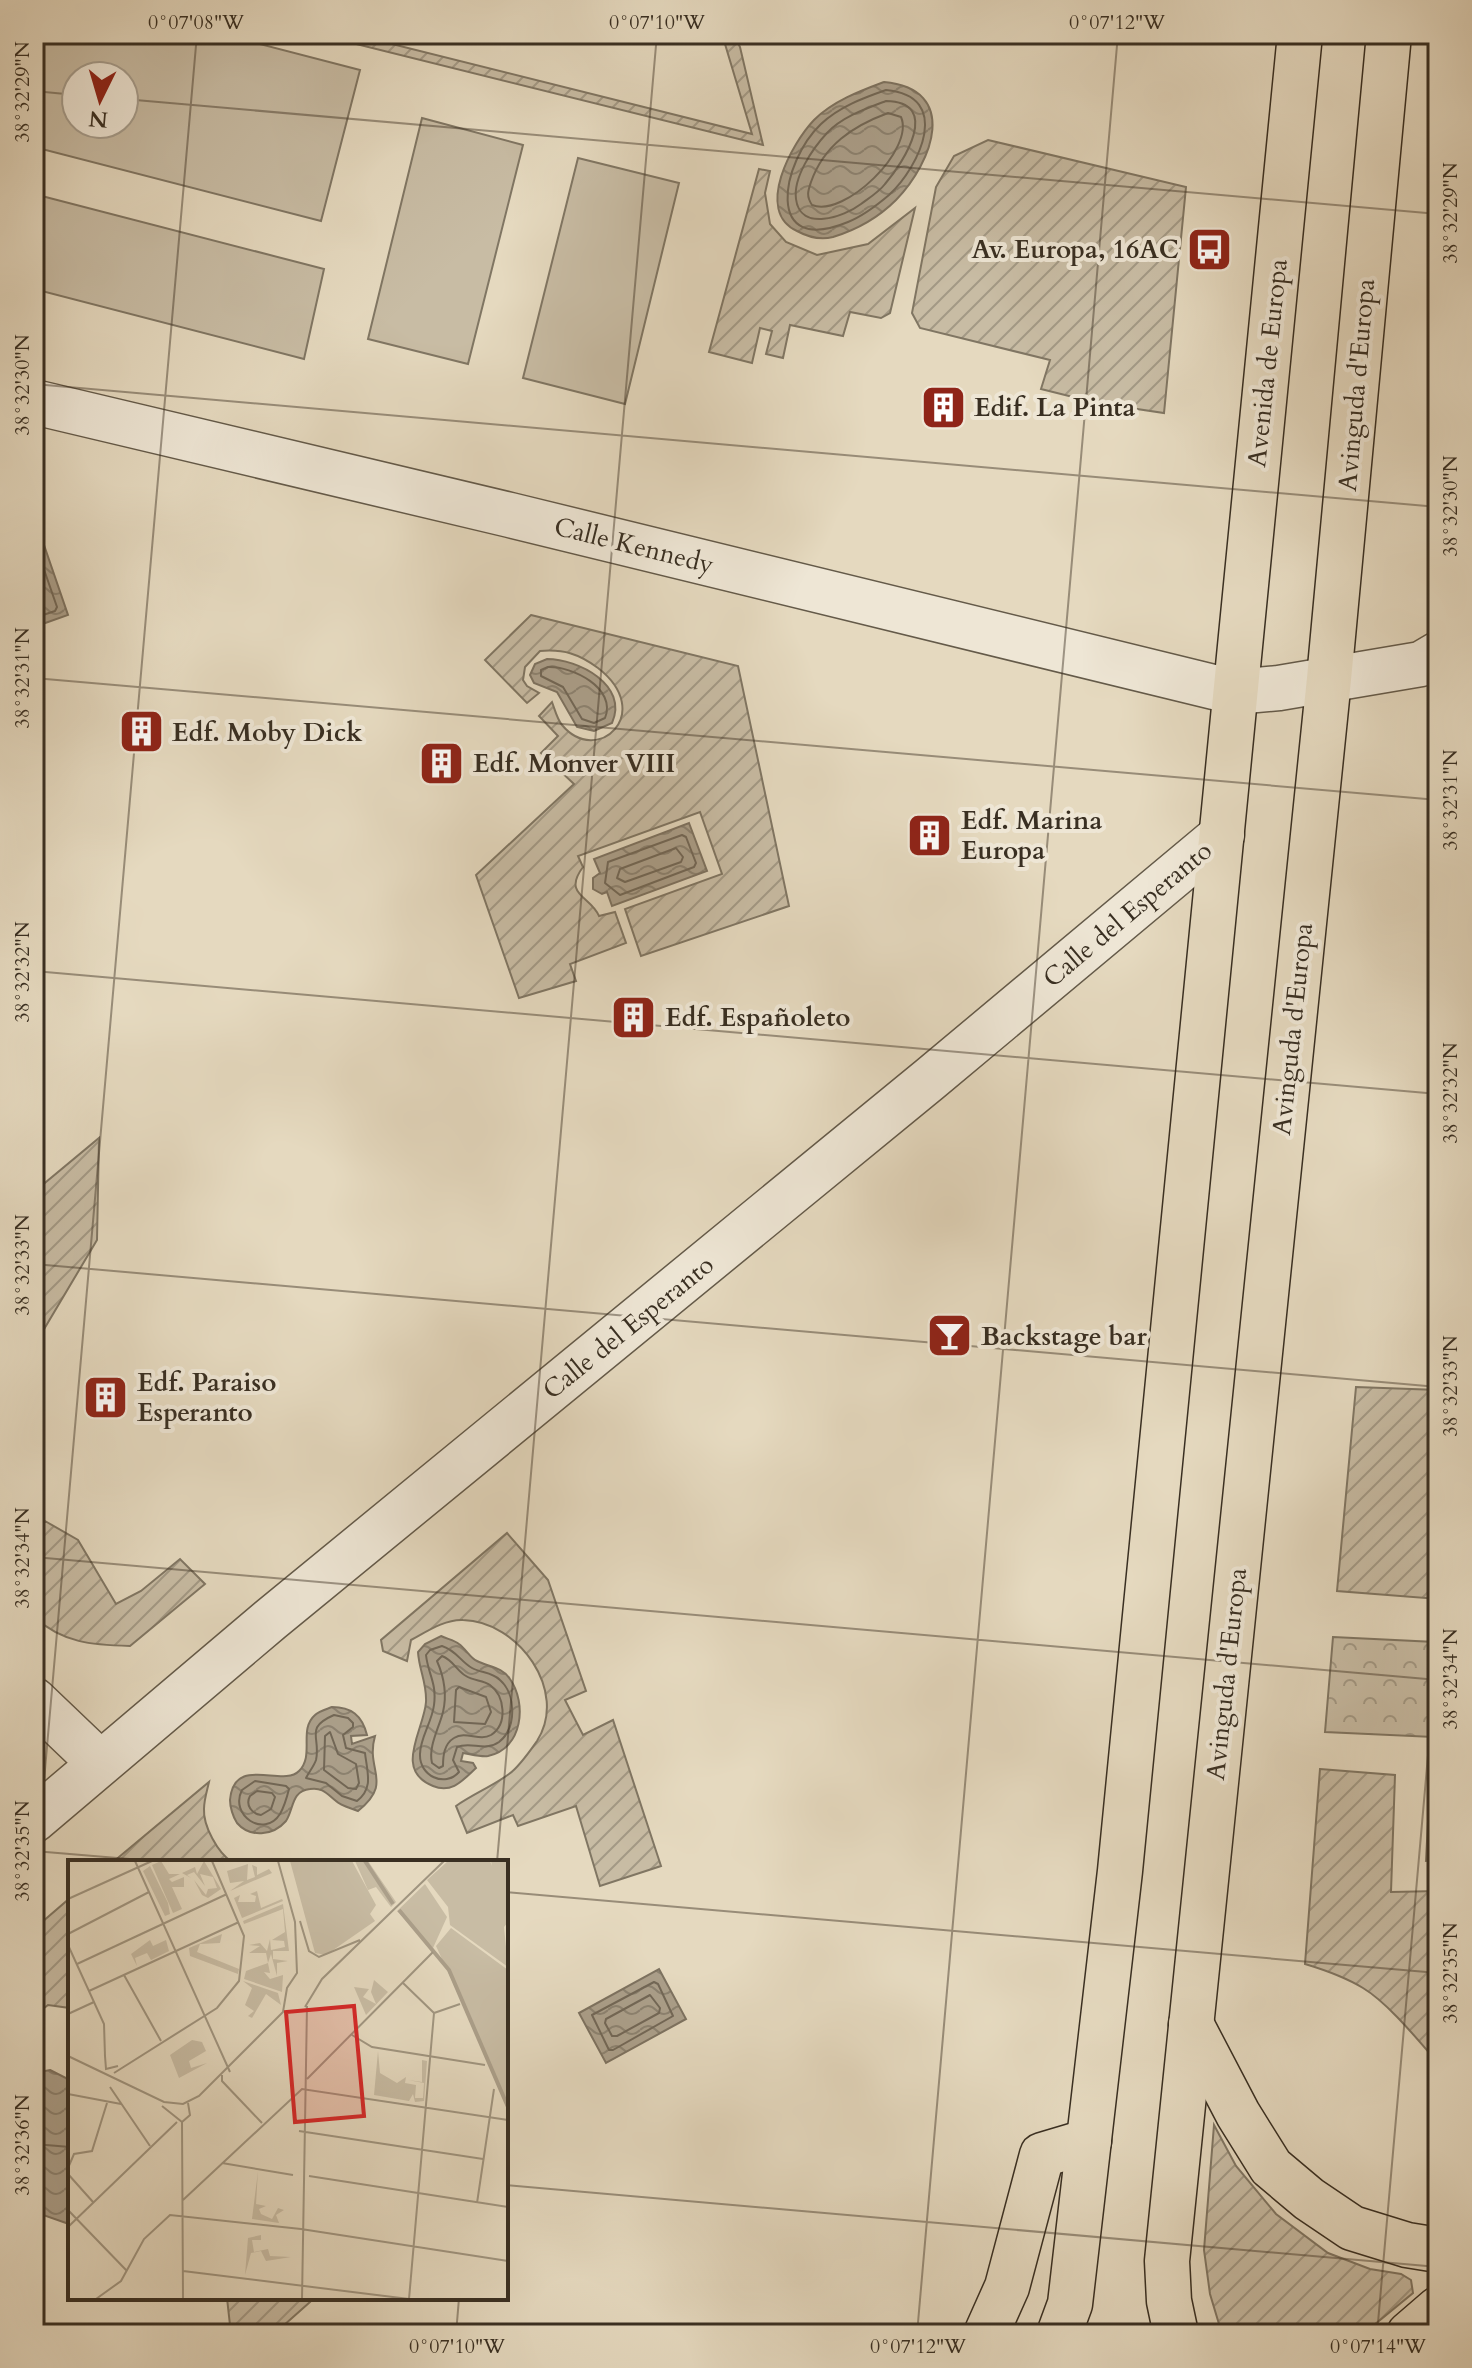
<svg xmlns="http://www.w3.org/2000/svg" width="1472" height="2368" font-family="Cardo,serif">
	<defs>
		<pattern id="forest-crowns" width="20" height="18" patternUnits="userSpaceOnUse" patternTransform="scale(2)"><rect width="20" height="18" fill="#c8bca4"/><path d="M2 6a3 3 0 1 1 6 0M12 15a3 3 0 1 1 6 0" fill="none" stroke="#a39985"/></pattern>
		<pattern id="garden-furrows" width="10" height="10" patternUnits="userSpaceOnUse" patternTransform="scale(2)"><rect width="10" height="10" fill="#c8bca4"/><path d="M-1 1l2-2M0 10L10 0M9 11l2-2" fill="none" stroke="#a39985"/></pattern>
		<pattern id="water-waves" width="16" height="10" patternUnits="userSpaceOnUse" patternTransform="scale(2)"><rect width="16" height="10" fill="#ab9f8a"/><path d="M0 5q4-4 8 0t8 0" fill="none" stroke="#8c8270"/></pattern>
	</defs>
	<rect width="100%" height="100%" fill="#e5d9bf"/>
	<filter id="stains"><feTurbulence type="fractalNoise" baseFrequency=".0025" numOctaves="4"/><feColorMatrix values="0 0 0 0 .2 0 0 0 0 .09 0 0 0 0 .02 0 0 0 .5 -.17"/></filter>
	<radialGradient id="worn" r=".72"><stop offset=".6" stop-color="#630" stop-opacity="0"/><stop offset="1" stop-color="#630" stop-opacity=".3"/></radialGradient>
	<path fill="url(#forest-crowns)" stroke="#807663" stroke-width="2" d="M1333,1637L1435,1642L1433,1737L1325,1732Z"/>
	<g fill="url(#garden-furrows)" stroke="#807663" stroke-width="2">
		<path d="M316,34H352L752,134L722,34H734L740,47L763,145Z"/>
		<path d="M988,140L1186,187L1164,413L1097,403L1041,389L1050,360L920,328L912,313L936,187L954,156Z"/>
		<path d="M759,169L770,171L765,193L770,224L786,242L817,255L868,244L915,208L890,313L881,318L850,312L843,336L790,325L783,358L766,354L772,331L760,328L752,363L709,352Z"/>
		<path d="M531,615L738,666L789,906L641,956L625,909L722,874L700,812L578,856L583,867C562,895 591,896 599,916L615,912L626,943L570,964L576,981L519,998L476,875L574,784L541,753L558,736L539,716L552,702C555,710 557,719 562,725C597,767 656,713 598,668C579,654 564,649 540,651L525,667L523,680L527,686L539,693L527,703L485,660Z"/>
		<path d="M99,1138L97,1240L34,1346V1192Z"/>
		<path d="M1356,1387L1438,1390V1599L1337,1591Z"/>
		<path d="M45,1521L78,1540L116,1604L141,1591L180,1559L205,1584L130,1646C92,1645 63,1643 34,1617V1537Z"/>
		<path d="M507,1533L548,1580L586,1691L565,1700L583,1735L613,1720L661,1866L600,1886L576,1806L518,1826L513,1815L467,1833L456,1806C473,1794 493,1786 509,1774C519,1767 530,1751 537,1741C569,1691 518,1621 463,1620C445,1619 426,1632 411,1640L407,1661L383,1651L381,1640Z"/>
		<path d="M1435,1642H1438V1737H1433Z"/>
		<path d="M1431,1763H1438V1860L1426,1861Z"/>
		<path d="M1320,1769L1395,1775L1391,1892L1438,1891V2063C1418,2040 1388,2003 1363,1988C1345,1977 1325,1970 1305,1964Z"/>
		<path d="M209,1782C207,1791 204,1800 204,1809C203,1826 218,1853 232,1862H113Z"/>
		<path d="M70,1898V2008L48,2005L34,2016V1929Z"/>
		<path d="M1214,2125L1236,2166L1276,2214L1328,2253L1370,2269L1401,2274L1411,2280L1413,2293L1363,2334H1222L1210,2294L1204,2250Z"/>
		<path d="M227,2298H308L310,2302L274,2334H231Z"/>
	</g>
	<g fill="#c8bca4" stroke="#807663" stroke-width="2" fill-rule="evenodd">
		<path d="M34,34H221L360,70L321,221L34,147ZM76,76H124V124H76Z"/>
		<path d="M422,118L523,145L468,364L368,339Z"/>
		<path d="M578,158L679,183L625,404L523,378Z"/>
		<path d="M34,194L324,269L304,359L34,289Z"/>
	</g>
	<g fill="url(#water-waves)" stroke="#7d7260" stroke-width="2">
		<path d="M884,82C960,89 933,162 896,200C879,217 856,230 833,237C821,240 808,237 797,231C754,211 792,143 814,120C833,101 860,91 884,82Z"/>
		<path d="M44,545L68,615L34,627V548Z"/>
		<path d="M547,659C578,659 629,685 612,723L594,731L577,727L557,692L534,683L530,675L535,664Z"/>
		<path d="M689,823L707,871L612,906L607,892L602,894L593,889V878L600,873L594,859Z"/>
		<path d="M441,1636C447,1639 454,1640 459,1644C466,1649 470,1658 477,1661C489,1667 502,1667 510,1679C527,1703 523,1749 488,1756C481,1757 470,1754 463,1753L461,1761L473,1763L476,1768C463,1780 452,1794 433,1786C393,1770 424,1730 426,1702C427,1683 419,1670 418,1652L425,1644Z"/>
		<path d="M332,1707C351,1707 362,1715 367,1735L351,1736L352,1744L375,1736C365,1771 394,1782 358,1811C351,1808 341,1806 336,1801C327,1794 323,1787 310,1789C291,1791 294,1809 286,1821C273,1836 250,1838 237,1823C233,1817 230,1807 230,1800C234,1754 283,1788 299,1771C315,1755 298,1730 315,1715C319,1711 327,1709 332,1707Z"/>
		<path d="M659,1969L686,2019L606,2063L579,2013Z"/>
		<path d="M50,2070L66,2078L70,2084L69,2224L43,2215L34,2205V2073Z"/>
	</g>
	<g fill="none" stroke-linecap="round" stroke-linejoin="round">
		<g stroke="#726756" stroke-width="2">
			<path d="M886,90C953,96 920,166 889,195C876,206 863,216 848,222C763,257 781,162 821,124C839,107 863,98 886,90Z"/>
			<path d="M886,101C942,102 904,162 885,184C879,192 869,198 861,204C844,217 800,232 796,199C793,177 813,148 827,133C842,117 865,109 886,101Z"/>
			<path d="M888,113L901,117C915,149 845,218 812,205C806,196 808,191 811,182C824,145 853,126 888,113Z"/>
			<path d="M34,555L40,558L57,607L55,611L34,618"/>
			<path d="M548,667C572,666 617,688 605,718L594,723L582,719L563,687L541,676V670Z"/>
			<path d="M682,835L686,837L696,863L694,867L620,895L605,883L608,862Z"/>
			<path d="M676,848L683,857L681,862L625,882L617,878L620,869Z"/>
			<path d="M442,1646C457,1651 460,1661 472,1668C481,1673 492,1672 500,1680C516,1694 517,1728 499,1742C485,1752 471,1741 457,1747L453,1760L459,1772C445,1788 419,1776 420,1754C420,1738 432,1722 434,1705C437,1683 428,1674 426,1655L430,1650Z"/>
			<path d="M442,1656C453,1660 457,1671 466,1676C474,1681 483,1680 490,1685C505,1696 508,1724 491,1735C479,1742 466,1730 454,1738C444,1744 443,1756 443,1766L439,1768L432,1763C428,1747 439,1728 443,1712C447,1695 444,1677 437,1661Z"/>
			<path d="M459,1687L486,1697L491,1712L485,1724L454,1722L456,1690Z"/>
			<path d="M334,1715L348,1718L353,1723V1727L343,1735L346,1748L365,1753C367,1772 374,1788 357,1801L342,1796L326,1783L306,1778C309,1772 314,1766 316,1760C321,1737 304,1728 334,1715Z"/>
			<path d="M330,1732L338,1754L356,1764L359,1783L356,1789L348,1788L324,1770L325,1736Z"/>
			<path d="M255,1781L286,1786L289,1789C287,1797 284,1807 280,1814C264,1839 229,1815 242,1790Z"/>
			<path d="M257,1791L272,1793L275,1797L271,1809L261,1815C252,1814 245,1805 250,1796Z"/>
			<path d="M654,1982L658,1984L673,2016L613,2050H609L592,2015Z"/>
			<path d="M650,1995L660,2008L659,2013L617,2036H612L605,2023L606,2019Z"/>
		</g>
		<defs>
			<g id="minor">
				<path d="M34,402L510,515L1234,692L1279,688L1421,664L1438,654"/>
				<path d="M34,1700L100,1763"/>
				<path d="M34,1820L270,1620L930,1079L1222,835"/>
			</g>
			<g id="major">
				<path d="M1191,2024L1238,2114L1271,2167L1309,2199L1352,2228L1407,2245L1438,2250"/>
				<path d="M986,2334L1007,2287L1042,2155L1089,2141"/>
				<path d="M1059,2334L1070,2304L1120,1871L1300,34"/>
				<path d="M1176,2334L1169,2301L1167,2261L1329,679L1389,34"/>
				<path d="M1409,2334L1438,2309"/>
			</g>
		</defs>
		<use href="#minor" stroke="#645a49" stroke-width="47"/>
		<use href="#major" stroke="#392f22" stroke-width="47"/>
		<use href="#minor" stroke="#eee6d5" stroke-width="44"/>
		<use href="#major" stroke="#e5d9bf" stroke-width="44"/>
	</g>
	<path fill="none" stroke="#392f22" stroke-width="2" stroke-opacity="0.45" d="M34,91L76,95M124,99L1438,214M34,384L1438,507M34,678L1438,800M34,971L1438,1094M34,1264L1438,1387M34,1557L1438,1680M34,1851L165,1862M497,1862L657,34M506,1892L1438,1973M34,1895L197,34M34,2144L70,2147M506,2185L1438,2267M456,2334L459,2298M917,2334L1118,34M1377,2334L1438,1642"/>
	<defs>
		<symbol id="bus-square" viewBox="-11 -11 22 22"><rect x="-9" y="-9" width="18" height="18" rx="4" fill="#8f2418" stroke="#eee6d5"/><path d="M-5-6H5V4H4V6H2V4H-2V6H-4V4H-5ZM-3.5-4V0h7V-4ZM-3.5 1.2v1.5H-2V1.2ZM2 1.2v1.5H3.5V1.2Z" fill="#fff"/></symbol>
		<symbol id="building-square" viewBox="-11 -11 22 22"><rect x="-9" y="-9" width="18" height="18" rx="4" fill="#8f2418" stroke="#eee6d5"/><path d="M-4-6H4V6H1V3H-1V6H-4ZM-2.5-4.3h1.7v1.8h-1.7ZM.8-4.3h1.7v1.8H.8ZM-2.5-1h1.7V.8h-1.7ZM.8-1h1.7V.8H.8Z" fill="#fff"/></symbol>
		<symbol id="bar-square" viewBox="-11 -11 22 22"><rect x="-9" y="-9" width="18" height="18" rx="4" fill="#8f2418" stroke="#eee6d5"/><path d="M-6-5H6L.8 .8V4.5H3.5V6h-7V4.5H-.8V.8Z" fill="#fff"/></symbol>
	</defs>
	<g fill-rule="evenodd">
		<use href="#bus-square" x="1184" y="224" width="51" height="51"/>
		<use href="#building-square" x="918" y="382" width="51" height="51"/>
		<use href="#building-square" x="116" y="706" width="51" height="51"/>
		<use href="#building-square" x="416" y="738" width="51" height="51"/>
		<use href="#building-square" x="904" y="810" width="51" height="51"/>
		<use href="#building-square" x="608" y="992" width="51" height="51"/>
		<use href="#bar-square" x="924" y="1310" width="51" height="51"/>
		<use href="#building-square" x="80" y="1372" width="51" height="51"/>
	</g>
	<g text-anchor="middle" stroke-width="8" stroke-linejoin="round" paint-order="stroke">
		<g font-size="26" font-weight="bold" fill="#392f22" stroke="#eee6d5" text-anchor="start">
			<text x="1179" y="258" text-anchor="end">Av. Europa, 16AC</text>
			<text x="974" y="416">Edif. La Pinta</text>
			<text x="172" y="741">Edf. Moby Dick</text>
			<text x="473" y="772">Edf. Monver VIII</text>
			<text x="961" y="829">Edf. Marina<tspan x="961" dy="30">Europa</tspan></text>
			<text x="665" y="1026">Edf. Españoleto</text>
			<text x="981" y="1345">Backstage bar</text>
			<text x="137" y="1391">Edf. Paraiso<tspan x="137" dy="30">Esperanto</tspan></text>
		</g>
		<g font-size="26" fill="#392f22" stroke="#eee6d5">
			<text transform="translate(1267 363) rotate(-84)" y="9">Avenida de Europa</text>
			<text transform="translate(1356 385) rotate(-85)" y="9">Avinguda d'Europa</text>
			<text transform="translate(634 545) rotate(14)" y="9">Calle Kennedy</text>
			<text transform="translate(1127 914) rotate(-40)" y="9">Calle del Esperanto</text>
			<text transform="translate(1292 1029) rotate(-84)" y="9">Avinguda d'Europa</text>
			<text transform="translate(628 1327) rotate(-39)" y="9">Calle del Esperanto</text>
			<text transform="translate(1226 1674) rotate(-84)" y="9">Avinguda d'Europa</text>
		</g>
	</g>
	<g transform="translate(68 1860)">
		<rect width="440" height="440" fill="#e5d9bf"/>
		<path d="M380,1H422L424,6L423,1H440V62L436,67L440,107L382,65L380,47L359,20ZM357,24L379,57L365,88L329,51ZM383,68L440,110V243L368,86Z" fill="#c8bca4"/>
		<path d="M222,1H284L308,45L302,54L307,61L258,95L247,93ZM287,1H300L328,42L323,47L308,27L300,30Z" fill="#c8bca4"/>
		<path d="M93,1L101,14H112L101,19L104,22L116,17V27H104L114,49L105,53L84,5ZM136,1L153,29L140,38L134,35L126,20L138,35L140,29L149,28L145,17L132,14L137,26L126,12L119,15L123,18L114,13L127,7L129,14ZM180,4L179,20L187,17L184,5L189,7V15L201,9L204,13L162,31L176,21L162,23L159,11ZM82,6L100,43L102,54L97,56L75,11ZM189,31L193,48L214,39L215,41L174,58L166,38L172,35L170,42H187L188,36L182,34ZM215,44L221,91H205V99L220,101L209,103V116L203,94L200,103L198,93H181L192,86L181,85L192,83L199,91L202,79L203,90L217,87L216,81L204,80L217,72L215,49L176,64L175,61ZM154,74L152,83L132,84L129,92L171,109L170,114L122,96L121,88ZM82,80L85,86L98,80L101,91L83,100L79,93L67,98L69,106L63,94ZM200,103L202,113L196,112L202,119L215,115L214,132L176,119L178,111ZM306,120L320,132L298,155L286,127L301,129L295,137L308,144L303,132ZM175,121L210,133L213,145L198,134L184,158L180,156L186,151L177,145L184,128ZM124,180L134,182L138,191L121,201L123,208L139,203L111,218L102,195ZM310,191L312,213L329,223L338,217L337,223L348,225L347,238H355L356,223L340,220L354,222V200L359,201L356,241L347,242L345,234L341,241L306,235ZM190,311L188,344L198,346L191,349L193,354L204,359L210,348L216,350L208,355L211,363L184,359ZM193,375V380H184L186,392L200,389L202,396L223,397L198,401L193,391L183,393L177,415L180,378Z" fill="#c8bca4"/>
		<path fill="none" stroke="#ab9f8a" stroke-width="4" d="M297,1L325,44M331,50L381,110L440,247"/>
		<path fill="none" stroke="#a09580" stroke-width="2" d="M67,1L162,212M0,39L84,1M232,61L241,91L251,97L292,80M0,74L81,32M0,85L36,164L37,196M9,104L159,34M56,115L93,181M335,123L366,153M21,131L171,62M237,147L254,119L376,1M366,153L392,144M0,154L26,142M284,175L304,187L417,205M0,196L96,242L115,244L131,236L215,152L219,128L229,113L227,62L210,1M37,196L38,209L50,206M46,213L149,148L171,121L176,76L144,1M154,215V221L194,263M239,219L365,92M42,227L82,286M0,234L53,244M94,246L114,262L122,255L120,243M114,262L115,439M231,271L415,299M154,303L225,315M0,308L6,294L24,291L39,243M0,314L25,342M241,316L440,347M115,340L234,229L440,260M409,343L426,229M0,350L59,411M0,367L109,262M115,411L341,439M28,439L53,421L76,379L102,355L233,369L440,401M234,439L239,146M341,439L366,153"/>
		<path fill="#d62828" fill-opacity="0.15" stroke="#d62828" stroke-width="4" d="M286,146L296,256L227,262L218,152Z"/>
		<rect width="440" height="440" fill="none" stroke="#392f22" stroke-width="4"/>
	</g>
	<rect width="1472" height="2368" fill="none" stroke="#e5d9bf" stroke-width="88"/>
	<g transform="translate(100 100) rotate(185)"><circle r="38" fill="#eee6d5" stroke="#a69d8d" stroke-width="2"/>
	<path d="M0-6L14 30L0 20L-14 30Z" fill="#8f2418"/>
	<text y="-12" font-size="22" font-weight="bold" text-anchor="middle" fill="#392f22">N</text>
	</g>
	<rect x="44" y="44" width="1384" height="2280" fill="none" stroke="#392f22" stroke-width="3"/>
	<g font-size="20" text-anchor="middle" fill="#392f22">
		<text x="196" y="29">0°07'08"W</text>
		<text x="657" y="29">0°07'10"W</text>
		<text x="1117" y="29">0°07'12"W</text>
		<text transform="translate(22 92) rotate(-90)" y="7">38°32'29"N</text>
		<text transform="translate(1450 213) rotate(-90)" y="7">38°32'29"N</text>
		<text transform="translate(22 385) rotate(-90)" y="7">38°32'30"N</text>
		<text transform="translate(1450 506) rotate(-90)" y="7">38°32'30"N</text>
		<text transform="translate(22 678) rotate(-90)" y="7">38°32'31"N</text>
		<text transform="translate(1450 800) rotate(-90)" y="7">38°32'31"N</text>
		<text transform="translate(22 972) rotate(-90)" y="7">38°32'32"N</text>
		<text transform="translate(1450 1093) rotate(-90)" y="7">38°32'32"N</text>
		<text transform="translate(22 1265) rotate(-90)" y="7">38°32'33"N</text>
		<text transform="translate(1450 1386) rotate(-90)" y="7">38°32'33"N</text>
		<text transform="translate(22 1558) rotate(-90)" y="7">38°32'34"N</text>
		<text transform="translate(1450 1679) rotate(-90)" y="7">38°32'34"N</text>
		<text transform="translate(22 1851) rotate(-90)" y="7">38°32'35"N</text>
		<text transform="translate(1450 1973) rotate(-90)" y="7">38°32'35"N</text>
		<text transform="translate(22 2145) rotate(-90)" y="7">38°32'36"N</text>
		<text x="457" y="2353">0°07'10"W</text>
		<text x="918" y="2353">0°07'12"W</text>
		<text x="1378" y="2353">0°07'14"W</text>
	</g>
	<rect width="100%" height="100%" filter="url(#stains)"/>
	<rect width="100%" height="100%" fill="url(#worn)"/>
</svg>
